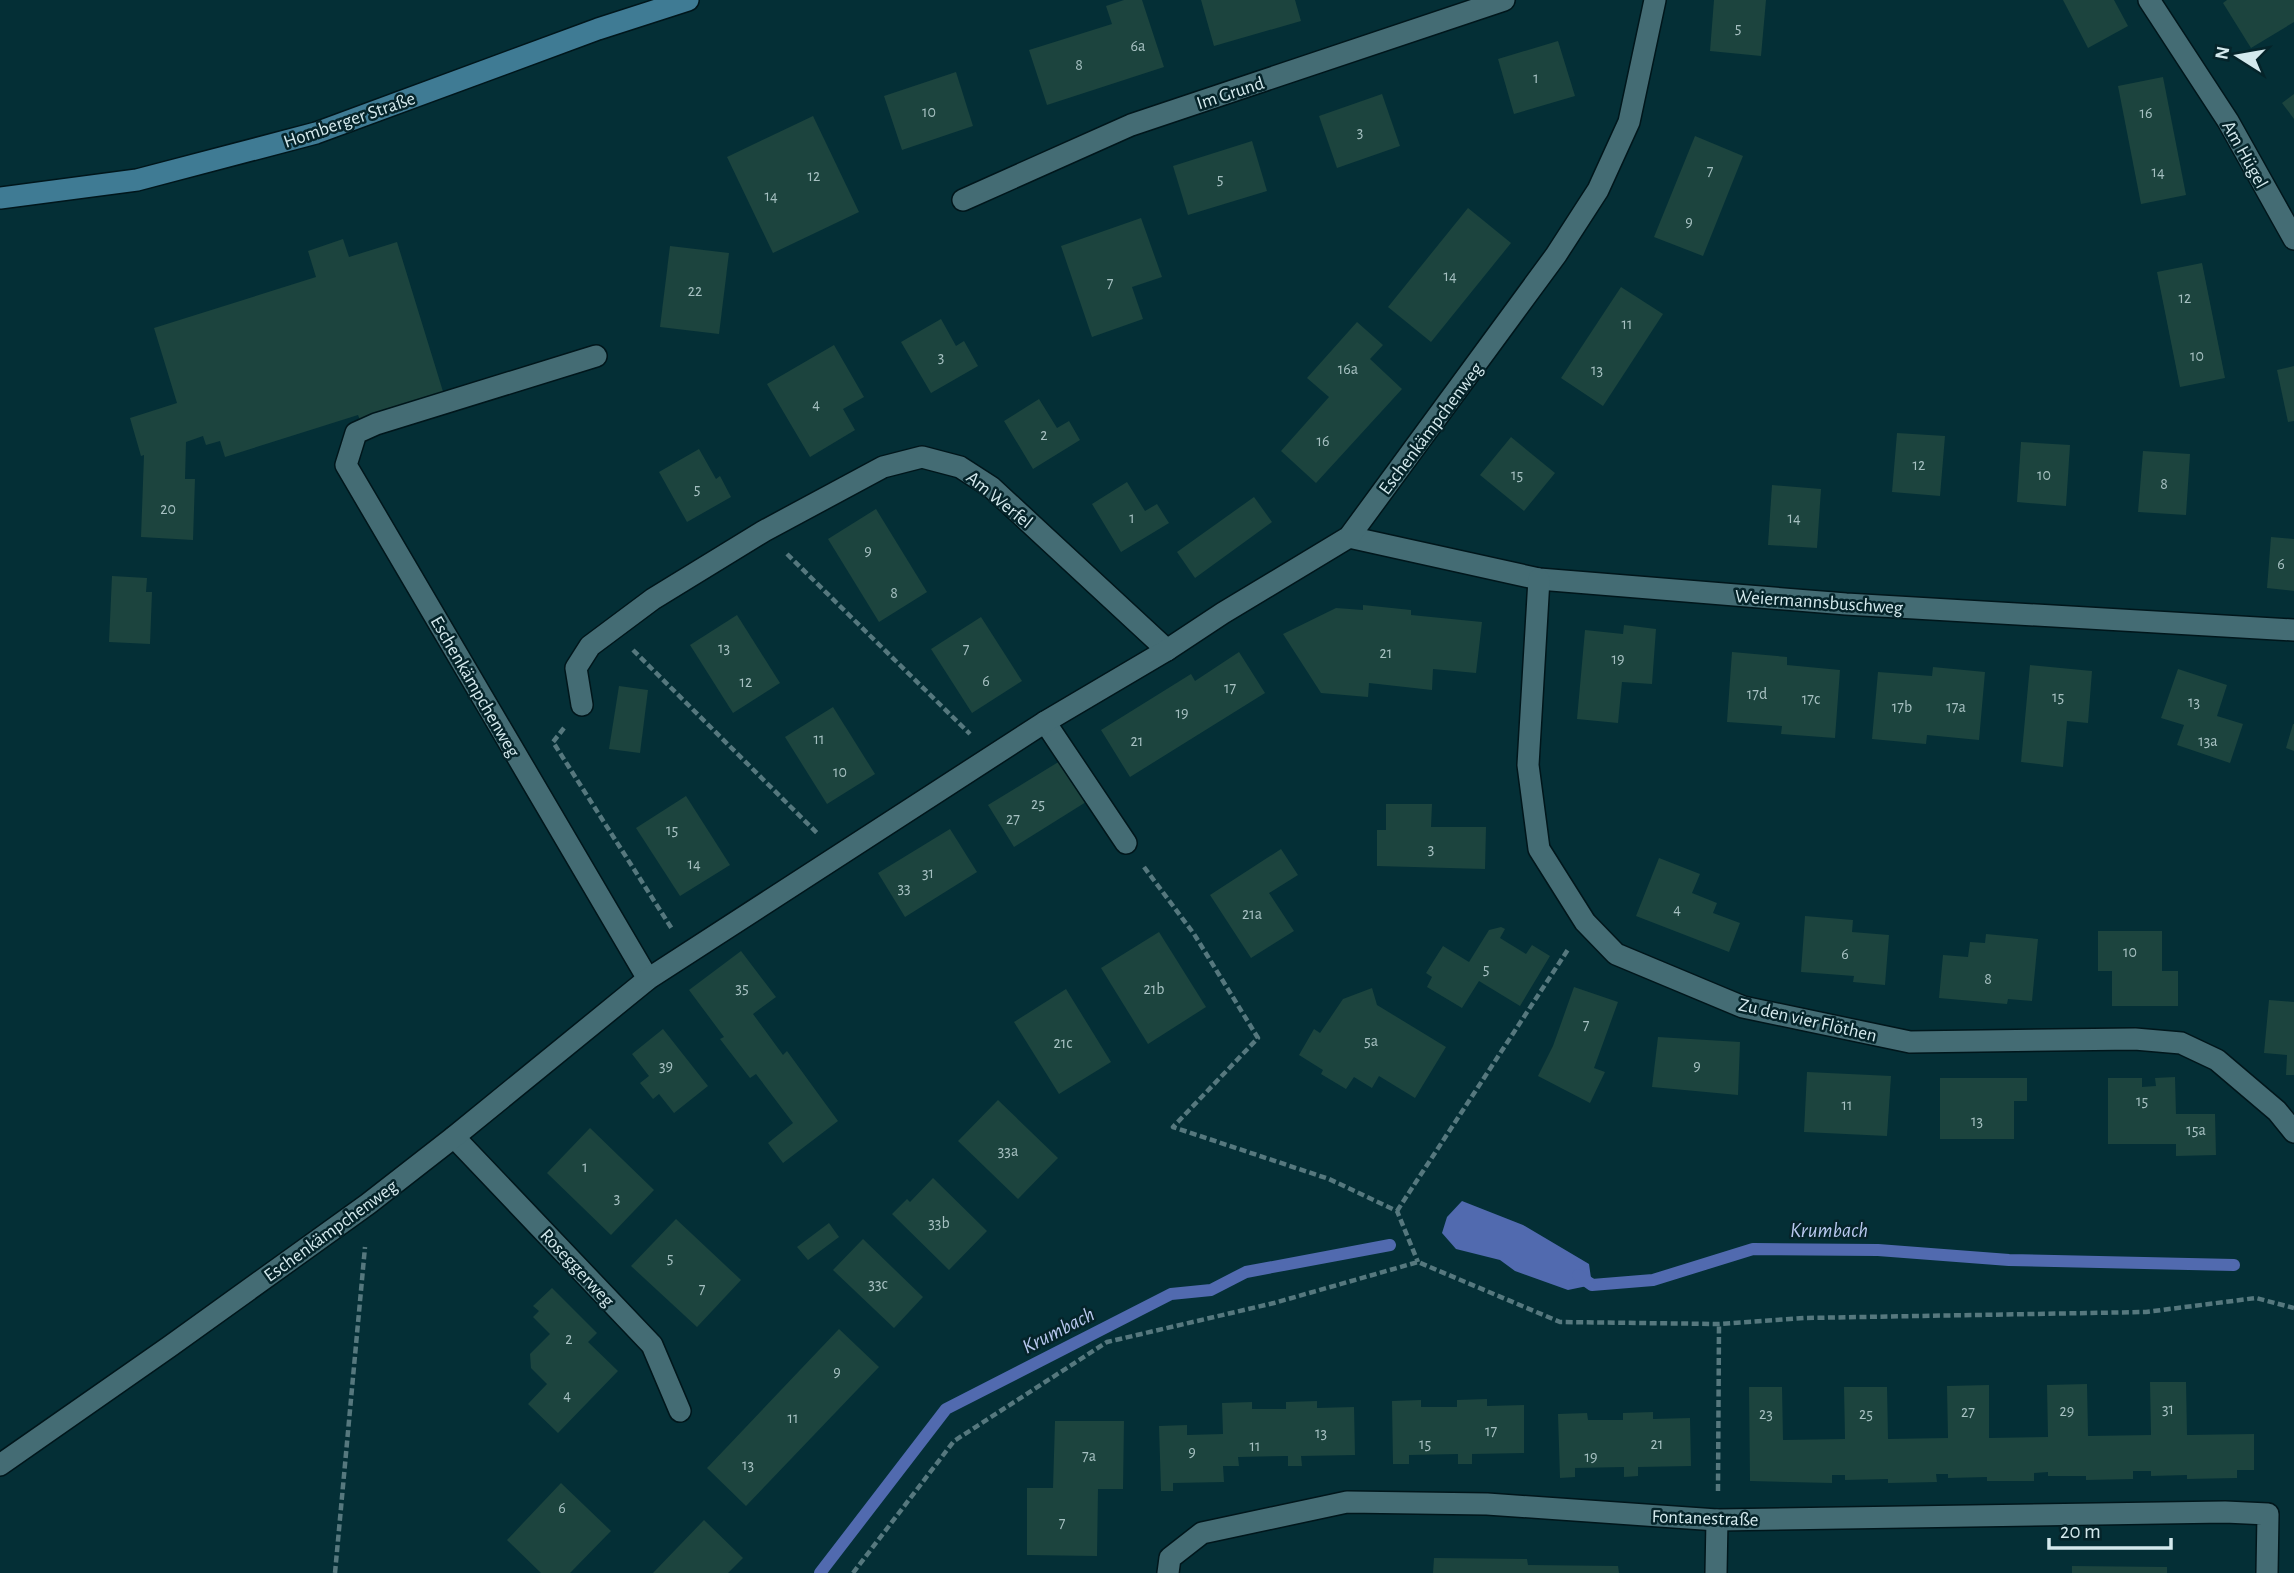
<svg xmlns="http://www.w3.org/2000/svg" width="2294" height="1573" font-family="'Alegreya Sans',sans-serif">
	<rect width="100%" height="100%" fill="#042f36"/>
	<path fill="#516aaf" d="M1462,1201L1523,1225L1589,1264L1592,1285L1568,1290L1515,1271L1500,1260L1456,1249L1442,1233L1447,1217Z"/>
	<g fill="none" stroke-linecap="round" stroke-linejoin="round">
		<g stroke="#516aaf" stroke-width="12">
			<path d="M1578,1275L1592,1285L1653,1280L1753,1249L1878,1250L2009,1260L2234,1265"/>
			<path d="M820,1573L946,1409L1171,1294L1211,1290L1246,1272L1390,1245"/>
		</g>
	</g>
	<g fill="#1c443e">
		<path d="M1124,0H1142L1164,67L1047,105L1029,50L1112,24L1106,6Z"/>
		<path d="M1201,0H1295L1301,21L1214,46Z"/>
		<path d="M1714,0H1766L1761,56L1710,51Z"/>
		<path d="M2063,0H2114L2128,26L2088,48Z"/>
		<path d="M2227,0H2294V22L2251,48L2223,3Z"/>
		<path d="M1558,41L1575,96L1514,114L1498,59Z"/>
		<path d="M956,72L973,126L902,150L884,96Z"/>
		<path d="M2163,77L2186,195L2141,204L2118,86Z"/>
		<path d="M1382,94L1400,146L1337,168L1319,116Z"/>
		<path d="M2294,94V119L2282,103Z"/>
		<path d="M813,116L859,212L773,253L727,157Z"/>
		<path d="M1695,136L1743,156L1703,256L1654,237Z"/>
		<path d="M1252,141L1267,191L1188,215L1173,166Z"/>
		<path d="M1468,208L1511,243L1431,342L1388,307Z"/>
		<path d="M1141,218L1162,277L1132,287L1143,319L1092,337L1061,246Z"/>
		<path d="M343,239L349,257L397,242L445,398L362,425L358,415L225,457L220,441L206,445L203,436L186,442L185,479H195L193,540L141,537L144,455L141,456L130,418L177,403L154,328L316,277L308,251Z"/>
		<path d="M670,246L729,253L719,334L660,327Z"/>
		<path d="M2202,263L2225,378L2180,387L2157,272Z"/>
		<path d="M1621,287L1663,314L1603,406L1561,378Z"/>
		<path d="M941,319L956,346L964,341L978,366L931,393L901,342Z"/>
		<path d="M1357,322L1383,345L1370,359L1402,389L1316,483L1281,451L1329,397L1307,378Z"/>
		<path d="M834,345L864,397L843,409L855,430L810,457L767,384Z"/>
		<path d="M2294,366V421L2288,422L2277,370Z"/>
		<path d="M1039,399L1057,428L1069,421L1080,440L1033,469L1004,421Z"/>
		<path d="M1897,433L1945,436L1940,496L1892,492Z"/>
		<path d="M1511,437L1555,473L1524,511L1480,475Z"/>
		<path d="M2021,442L2070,445L2066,506L2017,502Z"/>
		<path d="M699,449L716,479L720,476L731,497L687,522L659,472Z"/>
		<path d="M2143,451L2190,454L2186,515L2138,512Z"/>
		<path d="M1127,482L1145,511L1157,504L1169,523L1121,552L1092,504Z"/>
		<path d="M1772,485L1821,489L1817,548L1768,545Z"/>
		<path d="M1254,497L1272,522L1195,578L1177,552Z"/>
		<path d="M876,509L927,592L879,622L828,539Z"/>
		<path d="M2271,537L2294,539V591L2267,588Z"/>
		<path d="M112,576L147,578L146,592H152L150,644L109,642Z"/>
		<path d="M1363,605L1411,610V615L1482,622L1476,673L1433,669L1432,690L1369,683L1368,697L1321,693L1283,634L1336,608L1363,610Z"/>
		<path d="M737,615L780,683L733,713L690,645Z"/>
		<path d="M981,617L1022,681L972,713L931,649Z"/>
		<path d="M1624,625L1656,629L1652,684L1622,682L1618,723L1577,719L1585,630L1623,634Z"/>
		<path d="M1239,652L1265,693L1130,777L1101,730L1191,674L1195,681Z"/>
		<path d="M1732,652L1787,657V665L1840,670L1835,738L1781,734L1782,726L1727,722Z"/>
		<path d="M2030,665L2092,671L2088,723L2067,721L2063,767L2021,762Z"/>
		<path d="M1933,667L1985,672L1979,740L1927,735L1926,744L1872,739L1878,672L1932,676Z"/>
		<path d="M2178,669L2227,685L2217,716L2243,724L2230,763L2177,745L2184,725L2161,718Z"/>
		<path d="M619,686L648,690L640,753L609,749Z"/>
		<path d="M833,707L875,774L827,804L785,737Z"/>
		<path d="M2293,724H2294V751L2286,748Z"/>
		<path d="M1060,761L1086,802L1014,847L988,805Z"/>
		<path d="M686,796L730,865L680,896L636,828Z"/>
		<path d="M1386,804H1432L1431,827H1486L1485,869L1377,866V830H1386Z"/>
		<path d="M950,829L977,872L905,917L878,873Z"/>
		<path d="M1281,849L1298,875L1269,893L1294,931L1251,958L1210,895Z"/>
		<path d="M1659,858L1700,874L1692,893L1717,903L1713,913L1740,923L1729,952L1636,916Z"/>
		<path d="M1805,916L1853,920L1852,932L1889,935L1885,985L1853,982L1854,976L1801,972Z"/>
		<path d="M1501,927L1505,929L1500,938L1526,954L1532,945L1550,956L1520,1006L1479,981L1462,1008L1427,987L1432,977L1426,973L1443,946L1469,962L1489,930Z"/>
		<path d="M2098,931H2162V971H2178V1006H2112V971H2098Z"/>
		<path d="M1159,932L1206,1007L1148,1044L1101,968Z"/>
		<path d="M1986,934L2038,939L2032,1001L2008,999L2007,1004L1939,998L1943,955L1968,957L1970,942L1985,943Z"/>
		<path d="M741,951L776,997L753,1014L783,1055L787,1051L838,1121L783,1163L768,1143L793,1123L756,1074L750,1078L720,1039L724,1037L689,990Z"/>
		<path d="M1574,987L1618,1002L1594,1068L1605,1072L1590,1103L1538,1076L1553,1046Z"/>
		<path d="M1372,988L1377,1005L1446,1047L1415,1098L1379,1076L1372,1088L1354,1077L1346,1089L1321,1074L1323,1070L1299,1055L1314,1029L1320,1033L1343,999Z"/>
		<path d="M1066,989L1111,1062L1059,1094L1014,1022Z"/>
		<path d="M2269,1000L2294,1002V1075H2286L2287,1055L2264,1053Z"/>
		<path d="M663,1029L708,1086L674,1113L659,1094L653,1099L640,1083L649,1076L632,1054Z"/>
		<path d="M1658,1037L1740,1042L1738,1095L1652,1087Z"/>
		<path d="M1807,1072L1891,1076L1887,1136L1804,1132Z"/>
		<path d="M2175,1077L2176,1114H2215L2216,1155L2176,1156V1144H2108V1078H2142V1087L2156,1086L2155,1078Z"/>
		<path d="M1940,1078H2027V1101H2014V1139H1940Z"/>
		<path d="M998,1100L1058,1158L1018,1199L958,1141Z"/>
		<path d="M590,1128L654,1190L611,1235L547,1173Z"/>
		<path d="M933,1178L987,1231L949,1270L892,1214L907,1199L910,1202Z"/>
		<path d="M676,1219L741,1280L697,1327L631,1266Z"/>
		<path d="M829,1223L839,1237L808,1260L797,1247Z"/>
		<path d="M863,1239L923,1297L894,1328L833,1270Z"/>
		<path d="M552,1288L597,1333L588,1342L618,1371L558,1433L528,1404L547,1384L531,1368L530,1354L550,1334L533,1317L539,1311L533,1306Z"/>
		<path d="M839,1329L879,1367L746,1506L707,1468Z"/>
		<path d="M2150,1382H2186L2187,1435L2254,1434V1470H2237V1478L2187,1479V1475L2151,1476V1471H2133V1479L2086,1480V1476H2048V1472L2034,1473V1481H1987V1477L1948,1478V1474H1936L1937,1482L1888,1483V1479L1845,1480V1475H1832V1483L1750,1481L1749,1387H1782L1783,1440L1845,1439L1844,1387H1887L1888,1439L1948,1438L1947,1386L1989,1385V1438L2048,1437L2047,1385L2087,1384L2088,1436L2151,1435Z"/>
		<path d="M1487,1399V1406L1524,1405V1453L1472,1454V1464H1458V1454L1409,1455V1464H1393L1392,1401L1421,1400V1407H1457V1400Z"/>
		<path d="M1317,1401V1408L1354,1407L1355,1455L1301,1456L1302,1466H1288V1456L1238,1457L1239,1466H1223L1224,1482L1173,1483V1491H1161L1159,1426L1187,1425V1435L1223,1434L1222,1403L1252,1402V1409H1286V1402Z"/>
		<path d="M1653,1412V1419L1690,1418L1691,1466L1638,1467V1476L1624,1477V1467L1575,1468V1477L1560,1478L1558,1414L1587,1413L1588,1420H1623V1413Z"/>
		<path d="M1055,1421H1124L1123,1489H1098L1097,1556L1027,1555V1488H1053Z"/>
		<path d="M561,1483L611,1531L570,1573H541L507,1540Z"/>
		<path d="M704,1520L743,1558L728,1573H653Z"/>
		<path d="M1434,1558L1527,1559L1528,1565L1618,1566L1619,1573H1433Z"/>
		<path d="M2072,1566L2167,1567V1573H2072Z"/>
	</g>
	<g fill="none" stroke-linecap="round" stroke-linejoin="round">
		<defs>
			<g id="lane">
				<path d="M596,356L376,424L356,433L346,465L648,979"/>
				<path d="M1045,722L1126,843"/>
			</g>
			<g id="street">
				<path d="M2149,0L2228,121L2294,239"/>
				<path d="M963,200L1131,125L1504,0"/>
				<path d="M1349,537L1539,579L1846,604L2294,630"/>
				<path d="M1539,579L1528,765L1539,849L1585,922L1616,954L1743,1007L1910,1042L2135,1039L2181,1043L2217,1060L2277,1111L2294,1132"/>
				<path d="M582,705L576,668L590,646L653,599L764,531L883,467L922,457L960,467L991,487L1167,650"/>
				<path d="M454,1137L652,1345L680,1411"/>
				<path d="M0,1465L169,1347L368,1204L454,1137L648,979L1045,722L1167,650L1223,613L1349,537L1556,255L1598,190L1629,122L1655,0"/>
				<path d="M1168,1573L1170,1558L1202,1533L1347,1502L1487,1504L1717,1520L2225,1512L2268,1514L2267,1573"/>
				<path d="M1716,1573L1717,1520"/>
			</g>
			<path id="secondary" d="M0,198L137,180L316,133L598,29L688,0"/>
		</defs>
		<use href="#lane" stroke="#00161b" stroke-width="24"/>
		<use href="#street" stroke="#00161b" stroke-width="24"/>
		<use href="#secondary" stroke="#00161b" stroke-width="24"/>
		<g stroke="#56787e" stroke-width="4.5" stroke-dasharray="7 3.5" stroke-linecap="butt">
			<path d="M787,554L970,734"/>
			<path d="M633,650L818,834"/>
			<path d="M564,728L553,742L672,929"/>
			<path d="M1144,867L1194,934L1258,1038L1173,1127L1329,1179L1397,1211L1418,1262"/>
			<path d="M1397,1211L1569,948"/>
			<path d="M1718,1491L1719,1324"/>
			<path d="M335,1573L365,1247"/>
			<path d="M853,1573L954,1441L1107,1342L1274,1303L1418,1262L1560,1322L1719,1324L1804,1318L2146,1312L2256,1298L2294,1308"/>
		</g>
		<use href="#lane" stroke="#446c74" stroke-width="21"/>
		<use href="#street" stroke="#446c74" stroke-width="21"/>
		<use href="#secondary" stroke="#3f7b94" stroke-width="21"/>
	</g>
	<g text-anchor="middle" stroke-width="5" stroke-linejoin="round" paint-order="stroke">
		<g font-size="16" fill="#a6c0c1">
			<text x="1738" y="33">5</text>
			<text x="1138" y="51">6a</text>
			<text x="1079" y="70">8</text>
			<text x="1536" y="83">1</text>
			<text x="929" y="117">10</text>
			<text x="2146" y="118">16</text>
			<text x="1360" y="137">3</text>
			<text x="1710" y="176">7</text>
			<text x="2158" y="177">14</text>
			<text x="814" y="181">12</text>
			<text x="1220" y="184">5</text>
			<text x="771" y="201">14</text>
			<text x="1689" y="227">9</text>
			<text x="1450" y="281">14</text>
			<text x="1110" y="288">7</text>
			<text x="695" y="296">22</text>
			<text x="2185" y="303">12</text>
			<text x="1627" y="329">11</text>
			<text x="2197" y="361">10</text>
			<text x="941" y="362">3</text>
			<text x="1348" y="374">16a</text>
			<text x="1597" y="375">13</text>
			<text x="816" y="409">4</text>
			<text x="1044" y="440">2</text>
			<text x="1323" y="446">16</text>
			<text x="1919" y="470">12</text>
			<text x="1517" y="480">15</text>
			<text x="2044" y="480">10</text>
			<text x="2164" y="489">8</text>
			<text x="697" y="494">5</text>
			<text x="168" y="514">20</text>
			<text x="1132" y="523">1</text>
			<text x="1794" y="523">14</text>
			<text x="868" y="556">9</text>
			<text x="2281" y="569">6</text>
			<text x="894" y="598">8</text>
			<text x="724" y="653">13</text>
			<text x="966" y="654">7</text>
			<text x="1386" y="658">21</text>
			<text x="1618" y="664">19</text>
			<text x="986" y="686">6</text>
			<text x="746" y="687">12</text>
			<text x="1230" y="693">17</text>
			<text x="1757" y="699">17d</text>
			<text x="2058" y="702">15</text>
			<text x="1811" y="704">17c</text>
			<text x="2194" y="707">13</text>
			<text x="1902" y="712">17b</text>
			<text x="1956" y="712">17a</text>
			<text x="1182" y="718">19</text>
			<text x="819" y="744">11</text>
			<text x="1137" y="746">21</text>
			<text x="2208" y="746">13a</text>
			<text x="840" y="777">10</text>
			<text x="1038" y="809">25</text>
			<text x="1013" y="824">27</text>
			<text x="672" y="835">15</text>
			<text x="1431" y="854">3</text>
			<text x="694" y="869">14</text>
			<text x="928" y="878">31</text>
			<text x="904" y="893">33</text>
			<text x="1677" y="914">4</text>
			<text x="1252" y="919">21a</text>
			<text x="2130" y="957">10</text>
			<text x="1845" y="959">6</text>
			<text x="1486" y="974">5</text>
			<text x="1988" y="984">8</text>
			<text x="742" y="993">35</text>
			<text x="1154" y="994">21b</text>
			<text x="1586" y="1030">7</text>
			<text x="1371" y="1046">5a</text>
			<text x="1063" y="1048">21c</text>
			<text x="666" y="1071">39</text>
			<text x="1697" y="1071">9</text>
			<text x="2142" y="1106">15</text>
			<text x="1847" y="1110">11</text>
			<text x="1977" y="1126">13</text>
			<text x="2196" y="1135">15a</text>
			<text x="1008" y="1156">33a</text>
			<text x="585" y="1172">1</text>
			<text x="617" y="1203">3</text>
			<text x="939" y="1228">33b</text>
			<text x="670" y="1263">5</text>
			<text x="878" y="1289">33c</text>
			<text x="702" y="1294">7</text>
			<text x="569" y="1344">2</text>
			<text x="837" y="1377">9</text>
			<text x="567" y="1400">4</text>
			<text x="2168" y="1414">31</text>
			<text x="2067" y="1416">29</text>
			<text x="1968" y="1417">27</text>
			<text x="1766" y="1419">23</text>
			<text x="1866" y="1419">25</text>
			<text x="793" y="1423">11</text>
			<text x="1491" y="1436">17</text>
			<text x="1321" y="1438">13</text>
			<text x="1425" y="1449">15</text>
			<text x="1657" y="1449">21</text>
			<text x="1255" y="1451">11</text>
			<text x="1192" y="1457">9</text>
			<text x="1089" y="1461">7a</text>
			<text x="1591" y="1462">19</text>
			<text x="748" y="1470">13</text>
			<text x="562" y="1513">6</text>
			<text x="1062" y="1528">7</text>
		</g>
		<g font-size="19" fill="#d4e9ed" stroke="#05242a">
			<text transform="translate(1230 92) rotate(-18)" y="7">Im Grund</text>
			<text transform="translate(349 119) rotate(-19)" y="7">Homberger Straße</text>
			<text transform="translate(2246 154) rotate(61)" y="7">Am Hügel</text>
			<text transform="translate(1430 428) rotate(-53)" y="7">Eschenkämpchenweg</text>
			<text transform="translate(1000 499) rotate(39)" y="7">Am Werfel</text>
			<text transform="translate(1819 601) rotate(4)" y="7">Weiermannsbuschweg</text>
			<text transform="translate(476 686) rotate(60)" y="7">Eschenkämpchenweg</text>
			<text transform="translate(1808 1019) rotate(13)" y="7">Zu den vier Flöthen</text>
			<text transform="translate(330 1230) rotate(-36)" y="7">Eschenkämpchenweg</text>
			<text transform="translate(578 1267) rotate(47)" y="7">Roseggerweg</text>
			<text transform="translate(1705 1517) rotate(2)" y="7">Fontanestraße</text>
		</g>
		<g font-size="21" font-style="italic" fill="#b8c8ee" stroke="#05242a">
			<text x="1829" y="1237">Krumbach</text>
			<text transform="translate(1058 1330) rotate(-27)" y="7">Krumbach</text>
		</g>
	</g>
	<g transform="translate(2238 56) rotate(281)" stroke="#05242a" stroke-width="5" paint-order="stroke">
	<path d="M0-5L12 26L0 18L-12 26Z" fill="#d4e9ed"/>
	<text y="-10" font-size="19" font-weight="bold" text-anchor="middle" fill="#d4e9ed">N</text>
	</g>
	<path d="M2049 1538v10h122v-10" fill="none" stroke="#d4e9ed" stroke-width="3.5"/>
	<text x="2060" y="1538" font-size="21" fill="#d4e9ed" stroke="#05242a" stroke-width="5" paint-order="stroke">20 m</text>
</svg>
